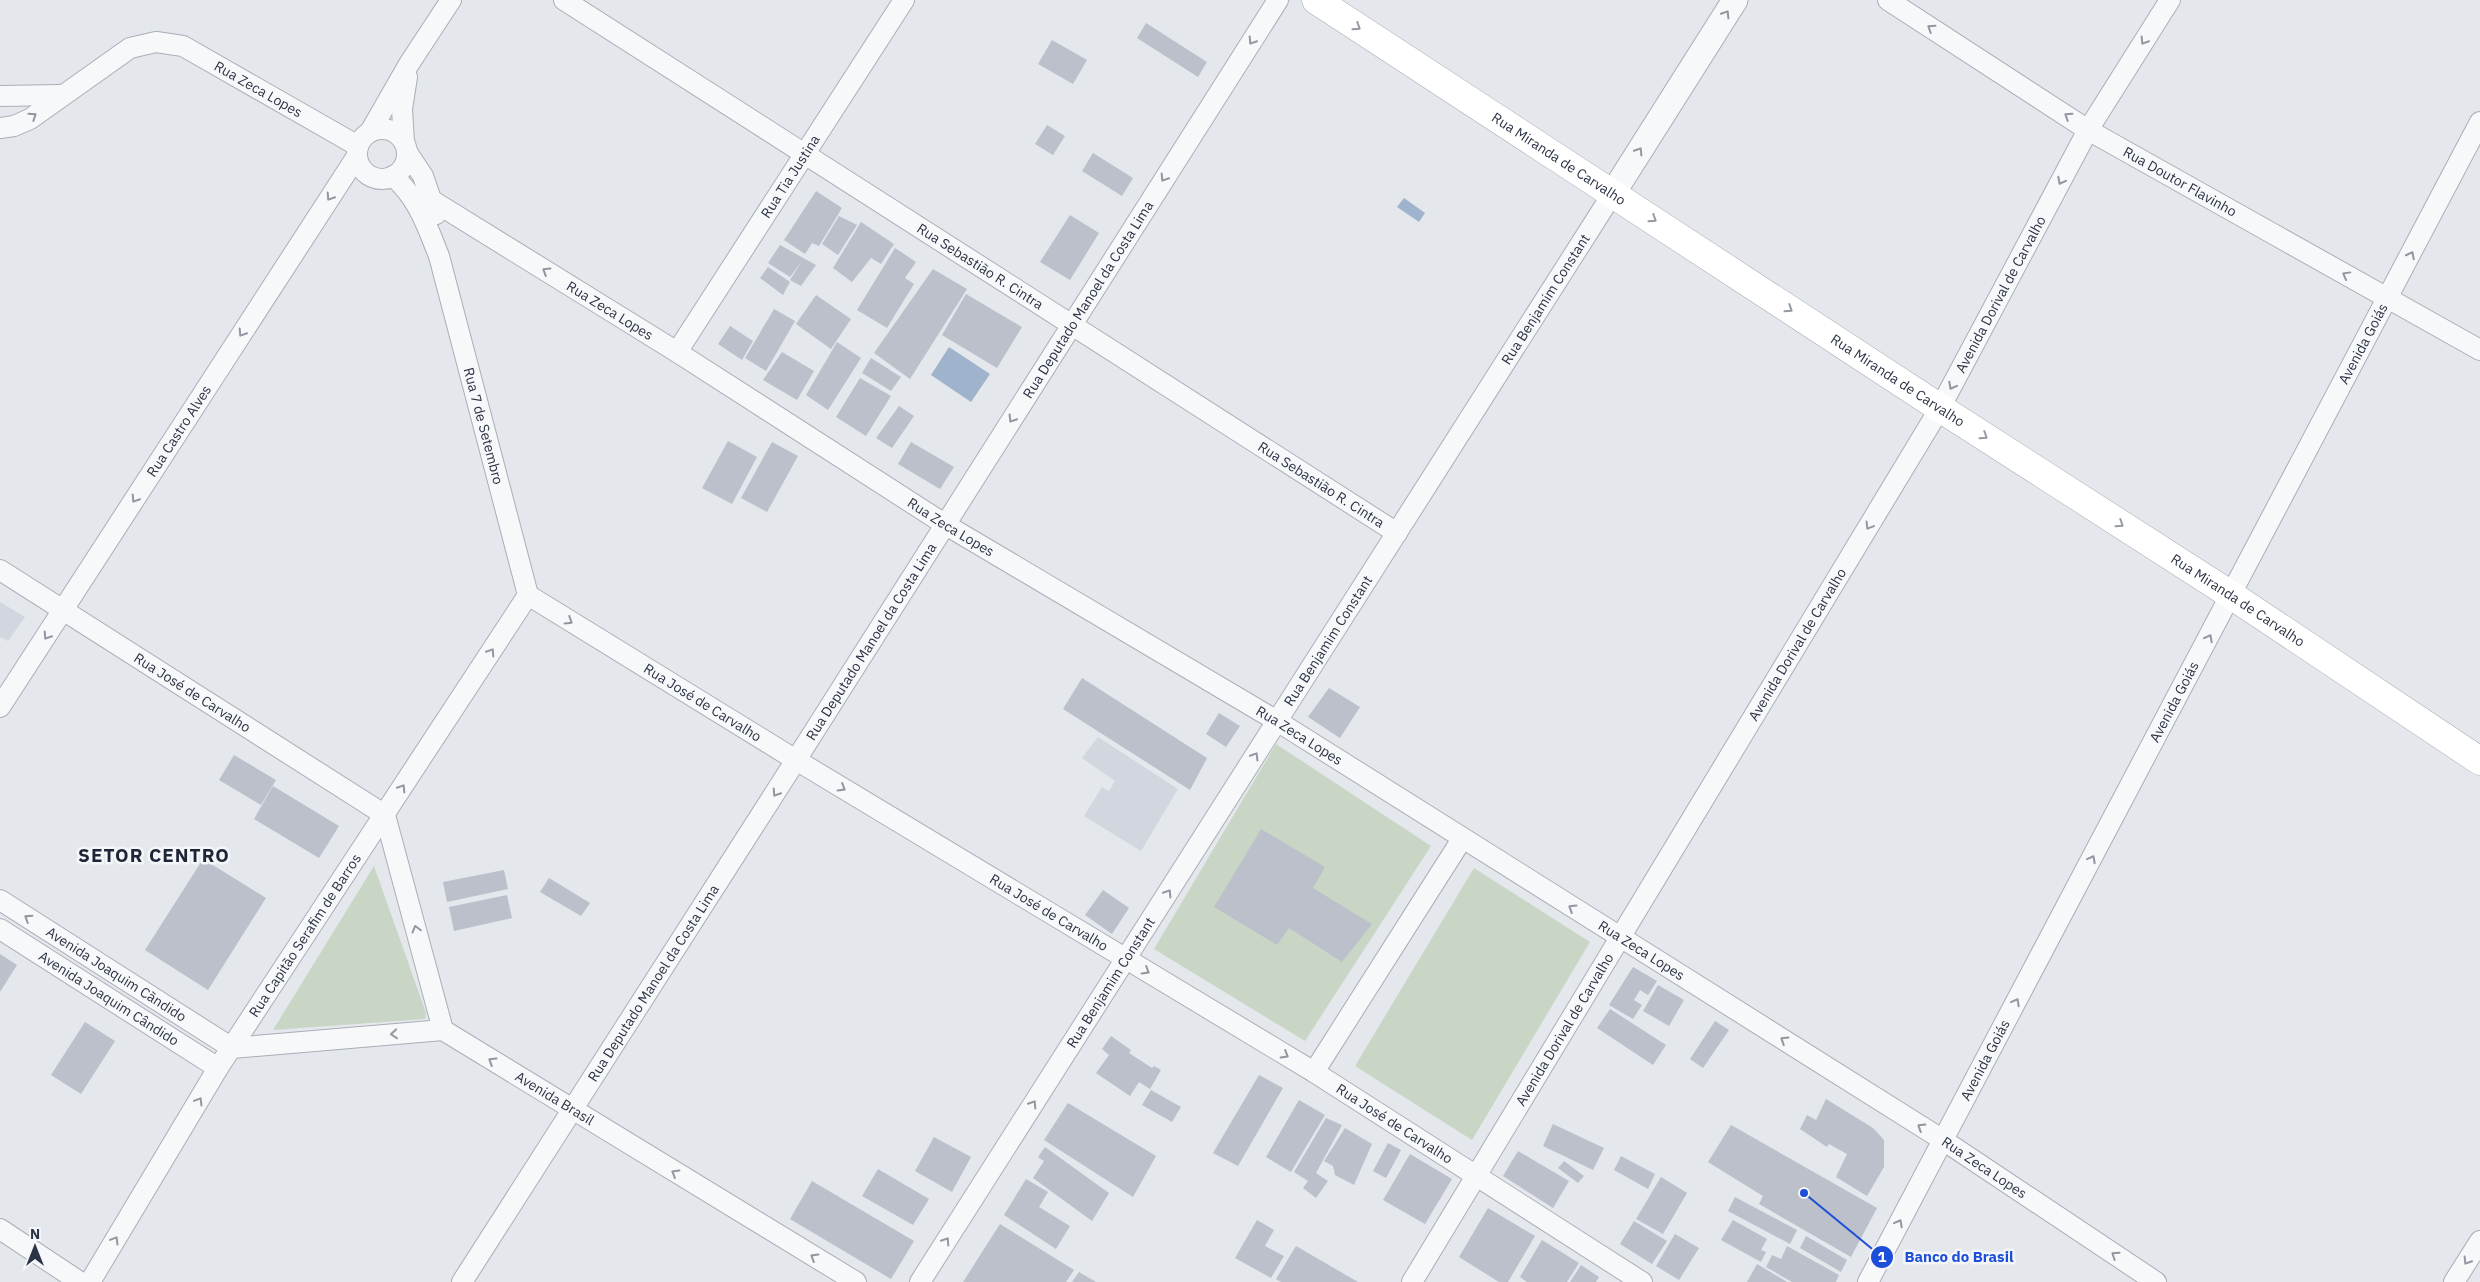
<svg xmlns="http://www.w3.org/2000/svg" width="2480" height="1282" font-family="'IBM Plex Sans',sans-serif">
	<rect width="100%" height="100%" fill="#e4e7ec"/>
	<g fill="#d2d6de">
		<path d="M0,602L25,617L8,641L0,637Z"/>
		<path d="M1098,737L1178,789L1141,851L1084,816L1102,787L1109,791L1115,781L1082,758Z"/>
	</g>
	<g fill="#c9d6c5">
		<path d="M1276,744L1431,846L1305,1041L1154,949Z"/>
		<path d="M374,866L426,1013L425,1019L273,1030Z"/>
		<path d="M1474,868L1590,942L1472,1140L1355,1066Z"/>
	</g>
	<g fill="#9fb4cc">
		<path d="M1404,198L1425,213L1419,222L1397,207Z"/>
		<path d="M949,347L990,374L971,402L931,375Z"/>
	</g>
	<g fill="#bbc0ca">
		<path d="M1146,23L1207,62L1198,77L1137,38Z"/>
		<path d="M1052,40L1087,60L1073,84L1038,64Z"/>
		<path d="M1047,125L1065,136L1053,155L1035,144Z"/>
		<path d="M1093,153L1133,178L1122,196L1082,171Z"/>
		<path d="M816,191L842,208L819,246L812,243L805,254L784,240Z"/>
		<path d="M1070,215L1099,233L1070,280L1040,262Z"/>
		<path d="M839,216L857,225L838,255L822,244Z"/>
		<path d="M861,222L894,244L881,264L871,258L852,282L833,268Z"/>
		<path d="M780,245L816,265L801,286L790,280L802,261L790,277L768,263Z"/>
		<path d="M895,248L916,262L905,278L914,284L887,328L857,310Z"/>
		<path d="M768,267L790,282L783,295L760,278Z"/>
		<path d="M933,269L967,289L910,379L874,353Z"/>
		<path d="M966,294L1022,327L997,368L942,335Z"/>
		<path d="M816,295L851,319L831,349L796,324Z"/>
		<path d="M774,309L795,321L766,371L745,358Z"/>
		<path d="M730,326L753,341L742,360L718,344Z"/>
		<path d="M837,342L861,358L828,410L806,395Z"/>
		<path d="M782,352L814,371L797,400L763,380Z"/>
		<path d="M871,358L901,377L891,391L862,373Z"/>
		<path d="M860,378L891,396L866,436L836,417Z"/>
		<path d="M899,406L914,416L892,448L876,438Z"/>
		<path d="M728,441L757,457L732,504L702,488Z"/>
		<path d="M772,442L798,456L767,512L741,498Z"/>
		<path d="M911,442L954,467L940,489L898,464Z"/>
		<path d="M1082,678L1207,758L1190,790L1063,709Z"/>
		<path d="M1329,688L1360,707L1340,738L1308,717Z"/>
		<path d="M1219,713L1240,726L1226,747L1206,734Z"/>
		<path d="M234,755L276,780L261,805L219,780Z"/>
		<path d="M273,786L339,826L319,858L254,819Z"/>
		<path d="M1261,829L1325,867L1313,888L1372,924L1342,962L1289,928L1277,945L1214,907Z"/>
		<path d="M203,859L266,898L208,990L145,950Z"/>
		<path d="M504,870L508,889L447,902L443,882Z"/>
		<path d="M549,878L590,903L581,916L540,892Z"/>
		<path d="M1103,890L1129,908L1112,934L1085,915Z"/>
		<path d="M507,895L512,918L454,931L449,907Z"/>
		<path d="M0,954L17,965L0,992Z"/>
		<path d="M1633,967L1657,981L1648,995L1640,990L1634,1000L1642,1005L1633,1019L1609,1005Z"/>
		<path d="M1658,985L1684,1000L1669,1026L1643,1011Z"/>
		<path d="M1610,1009L1666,1045L1653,1065L1597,1028Z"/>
		<path d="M1715,1021L1729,1030L1703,1068L1690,1059Z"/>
		<path d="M85,1022L115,1041L81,1094L51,1075Z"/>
		<path d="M1111,1036L1131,1050L1129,1053L1152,1068L1154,1066L1161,1070L1150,1089L1139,1082L1130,1096L1096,1073L1109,1055L1102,1049Z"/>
		<path d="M1259,1075L1283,1088L1238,1166L1213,1153Z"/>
		<path d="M1151,1090L1181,1107L1172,1122L1142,1105Z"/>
		<path d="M1826,1099L1873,1128L1884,1140V1167L1867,1196L1836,1177L1847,1154L1829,1144L1827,1147L1800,1129L1807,1115L1816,1120Z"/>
		<path d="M1299,1100L1325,1115L1291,1172L1266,1157Z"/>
		<path d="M1068,1103L1156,1156L1133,1197L1044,1140Z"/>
		<path d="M1326,1118L1342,1125L1316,1173L1328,1181L1316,1198L1303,1188L1308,1181L1294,1172Z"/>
		<path d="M1553,1124L1604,1148L1593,1170L1543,1146Z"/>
		<path d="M1731,1125L1877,1208L1851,1257L1759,1204L1763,1196L1708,1162Z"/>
		<path d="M1345,1128L1372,1144L1354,1185L1335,1175L1333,1166L1324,1161Z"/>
		<path d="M934,1137L971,1157L952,1192L915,1171Z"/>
		<path d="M1388,1143L1401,1150L1386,1178L1373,1171Z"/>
		<path d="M1045,1147L1109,1193L1092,1221L1033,1178L1044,1161L1038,1157Z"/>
		<path d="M1518,1151L1569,1181L1553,1208L1503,1176Z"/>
		<path d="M1410,1154L1452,1179L1425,1224L1383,1200Z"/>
		<path d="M1621,1156L1655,1174L1648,1189L1614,1170Z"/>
		<path d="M1564,1161L1584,1176L1578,1183L1558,1168Z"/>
		<path d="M878,1169L929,1199L913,1225L862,1196Z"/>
		<path d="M1661,1177L1687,1193L1663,1234L1636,1219Z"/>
		<path d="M1026,1179L1048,1192L1039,1207L1070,1226L1056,1249L1004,1215Z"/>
		<path d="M812,1181L914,1241L891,1279L790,1219Z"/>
		<path d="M1735,1197L1797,1230L1790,1244L1728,1211Z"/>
		<path d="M1488,1208L1535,1236L1508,1282H1499L1459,1257Z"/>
		<path d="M1257,1220L1274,1230L1265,1246L1284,1256L1271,1278L1235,1258Z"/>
		<path d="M1733,1220L1767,1239L1761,1250L1766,1252L1761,1262L1721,1240Z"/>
		<path d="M1634,1221L1667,1241L1652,1264L1620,1244Z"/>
		<path d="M1000,1224L1074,1270L1066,1282H963Z"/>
		<path d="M1675,1234L1699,1248L1679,1280L1656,1266Z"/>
		<path d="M1806,1236L1847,1260L1841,1272L1800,1248Z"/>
		<path d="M1542,1240L1579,1263L1567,1282H1527L1520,1277Z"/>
		<path d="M1296,1246L1358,1282H1281L1276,1279Z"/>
		<path d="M1787,1246L1839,1275L1836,1282H1792L1766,1267L1772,1255L1781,1259Z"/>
		<path d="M1757,1264L1787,1282H1747Z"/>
		<path d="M1581,1265L1599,1277L1596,1282H1570Z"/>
		<path d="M1079,1272L1096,1282H1072Z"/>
	</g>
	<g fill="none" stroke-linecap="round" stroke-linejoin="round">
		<defs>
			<g id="minor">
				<path id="s1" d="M564,0L1397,533"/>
				<path id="s2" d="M1888,0L2088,130L2480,350"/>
				<path d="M0,96L61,95"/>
				<path id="s3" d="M0,128L14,126L30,119L130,48L156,42L183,46L358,146"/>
				<circle cx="382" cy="154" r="25"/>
				<path d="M370,132L409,64L451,0"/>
				<path d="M404,142L402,109L407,77"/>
				<path d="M407,152L423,176L436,214"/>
				<path id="s4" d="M393,176C419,200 426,224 439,256L528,595"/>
				<path id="s5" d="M433,201L677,352L946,525L1277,721L1943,1140L2156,1282"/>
				<path id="s6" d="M677,352L904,0"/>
				<path id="s7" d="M0,570L385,815L443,1030L856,1282"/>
				<path id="s8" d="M528,595L796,760L1314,1072L1642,1282"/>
				<path id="s9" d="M0,707L357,156"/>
				<path id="s10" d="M0,900L232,1048L443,1030"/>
				<path id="s11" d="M0,929L218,1068"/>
				<path d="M1314,1072L1462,839"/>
				<path d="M0,1229L80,1282"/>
				<path id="s12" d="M90,1282L218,1068L528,595"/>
				<path id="s13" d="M462,1282L796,760L1278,0"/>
				<path id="s14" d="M920,1282L1613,193"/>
				<path id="s15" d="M1412,1282L1940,408L2088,130L2170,0"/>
				<path id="s16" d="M1868,1282L2480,122"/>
				<path d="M2454,1282L2480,1241"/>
			</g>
			<path id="tertiary" d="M1613,193L1735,0"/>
			<g id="secondary">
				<path id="s17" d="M1316,0L1940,408L2231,595L2480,761"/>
			</g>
		</defs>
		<use href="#minor" stroke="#a9aeb7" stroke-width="22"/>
		<use href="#tertiary" stroke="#a9aeb7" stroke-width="27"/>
		<use href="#secondary" stroke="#a9aeb7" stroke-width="29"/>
		<use href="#minor" stroke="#f7f8fa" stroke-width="20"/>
		<use href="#tertiary" stroke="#f7f8fa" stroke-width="25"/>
		<use href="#secondary" stroke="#fff" stroke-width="28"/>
	</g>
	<defs><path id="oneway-chevron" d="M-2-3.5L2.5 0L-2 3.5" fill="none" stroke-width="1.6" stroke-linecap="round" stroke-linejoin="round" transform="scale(1.25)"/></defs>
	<g stroke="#9196a0">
		<use href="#oneway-chevron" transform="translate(1726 14) rotate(-58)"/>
		<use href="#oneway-chevron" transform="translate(1931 28) rotate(-147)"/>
		<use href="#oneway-chevron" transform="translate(1252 41) rotate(123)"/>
		<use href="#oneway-chevron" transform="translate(2144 41) rotate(122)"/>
		<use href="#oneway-chevron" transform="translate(33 116) rotate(-34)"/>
		<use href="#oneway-chevron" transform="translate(2068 116) rotate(-147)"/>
		<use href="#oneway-chevron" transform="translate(1639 151) rotate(-58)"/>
		<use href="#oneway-chevron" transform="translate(1164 178) rotate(123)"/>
		<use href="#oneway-chevron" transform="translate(2061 181) rotate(118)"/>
		<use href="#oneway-chevron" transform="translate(330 197) rotate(123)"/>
		<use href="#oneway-chevron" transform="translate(2411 255) rotate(-63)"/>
		<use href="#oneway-chevron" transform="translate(546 271) rotate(-148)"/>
		<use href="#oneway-chevron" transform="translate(2346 275) rotate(-151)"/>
		<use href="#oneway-chevron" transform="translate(242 333) rotate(123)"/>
		<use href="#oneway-chevron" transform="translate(1952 386) rotate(118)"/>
		<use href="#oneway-chevron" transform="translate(1012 419) rotate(122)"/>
		<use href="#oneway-chevron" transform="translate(135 499) rotate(123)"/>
		<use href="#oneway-chevron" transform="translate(1869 526) rotate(121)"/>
		<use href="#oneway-chevron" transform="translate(569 621) rotate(32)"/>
		<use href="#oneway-chevron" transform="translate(47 636) rotate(123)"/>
		<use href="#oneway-chevron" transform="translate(2209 638) rotate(-62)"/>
		<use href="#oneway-chevron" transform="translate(491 652) rotate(-57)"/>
		<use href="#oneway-chevron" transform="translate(1255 756) rotate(-58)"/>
		<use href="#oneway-chevron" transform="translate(402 788) rotate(-57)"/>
		<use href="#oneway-chevron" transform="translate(842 788) rotate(31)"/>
		<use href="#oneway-chevron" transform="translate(776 793) rotate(123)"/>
		<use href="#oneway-chevron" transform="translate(2092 859) rotate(-62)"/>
		<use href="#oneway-chevron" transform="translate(1168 893) rotate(-58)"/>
		<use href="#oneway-chevron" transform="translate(1572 908) rotate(-148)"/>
		<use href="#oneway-chevron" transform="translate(28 918) rotate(-147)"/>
		<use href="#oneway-chevron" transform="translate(416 929) rotate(-105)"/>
		<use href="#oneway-chevron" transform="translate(1146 971) rotate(31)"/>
		<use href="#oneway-chevron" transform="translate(2016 1002) rotate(-62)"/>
		<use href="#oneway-chevron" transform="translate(394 1034) rotate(175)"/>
		<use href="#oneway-chevron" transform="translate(1784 1040) rotate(-148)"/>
		<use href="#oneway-chevron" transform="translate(1285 1055) rotate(31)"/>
		<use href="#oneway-chevron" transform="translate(492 1061) rotate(-148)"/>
		<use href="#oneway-chevron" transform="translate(199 1101) rotate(-59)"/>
		<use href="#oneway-chevron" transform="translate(1033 1104) rotate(-57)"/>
		<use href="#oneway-chevron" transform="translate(1921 1127) rotate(-148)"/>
		<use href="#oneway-chevron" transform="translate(675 1173) rotate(-149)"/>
		<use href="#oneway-chevron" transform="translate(1899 1223) rotate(-62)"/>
		<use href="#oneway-chevron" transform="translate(115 1240) rotate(-59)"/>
		<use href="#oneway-chevron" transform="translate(946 1241) rotate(-57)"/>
		<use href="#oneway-chevron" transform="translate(2115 1255) rotate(-146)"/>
		<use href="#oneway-chevron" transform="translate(814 1257) rotate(-149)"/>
		<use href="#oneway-chevron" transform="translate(2467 1261) rotate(122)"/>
	</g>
	<g stroke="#959aa2">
		<use href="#oneway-chevron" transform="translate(1357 27) rotate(33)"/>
		<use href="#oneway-chevron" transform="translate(1653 219) rotate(33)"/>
		<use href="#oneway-chevron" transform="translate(1789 309) rotate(33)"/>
		<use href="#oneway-chevron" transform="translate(1984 436) rotate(33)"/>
		<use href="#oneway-chevron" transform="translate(2120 524) rotate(33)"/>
	</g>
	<g text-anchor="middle" stroke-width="5" stroke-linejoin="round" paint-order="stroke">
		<g font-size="14" fill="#2b3445" stroke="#f4f6f9">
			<text dy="5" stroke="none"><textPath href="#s3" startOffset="295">Rua Zeca Lopes</textPath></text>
			<text dy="5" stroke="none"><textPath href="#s17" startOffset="290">Rua Miranda de Carvalho</textPath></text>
			<text dy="5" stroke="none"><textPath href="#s6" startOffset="209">Rua Tia Justina</textPath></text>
			<text dy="5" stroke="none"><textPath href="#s2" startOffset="344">Rua Doutor Flavinho</textPath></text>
			<text dy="5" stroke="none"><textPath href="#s1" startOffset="494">Rua Sebastião R. Cintra</textPath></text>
			<text dy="5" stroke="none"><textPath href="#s15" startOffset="1150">Avenida Dorival de Carvalho</textPath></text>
			<text dy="5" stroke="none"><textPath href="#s13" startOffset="1165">Rua Deputado Manoel da Costa Lima</textPath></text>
			<text dy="5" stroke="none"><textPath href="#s14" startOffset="1165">Rua Benjamim Constant</textPath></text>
			<text dy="5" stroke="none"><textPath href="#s5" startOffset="208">Rua Zeca Lopes</textPath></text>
			<text dy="5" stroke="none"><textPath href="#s16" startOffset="1061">Avenida Goiás</textPath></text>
			<text dy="5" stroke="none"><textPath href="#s17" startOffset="695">Rua Miranda de Carvalho</textPath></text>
			<text dy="5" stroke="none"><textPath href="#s4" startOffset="269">Rua 7 de Setembro</textPath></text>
			<text dy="5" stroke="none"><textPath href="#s9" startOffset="329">Rua Castro Alves</textPath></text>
			<text dy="5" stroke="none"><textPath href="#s1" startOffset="899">Rua Sebastião R. Cintra</textPath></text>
			<text dy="5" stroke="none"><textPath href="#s5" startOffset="612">Rua Zeca Lopes</textPath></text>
			<text dy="5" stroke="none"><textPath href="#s17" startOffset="1100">Rua Miranda de Carvalho</textPath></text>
			<text dy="5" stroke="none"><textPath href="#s14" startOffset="760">Rua Benjamim Constant</textPath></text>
			<text dy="5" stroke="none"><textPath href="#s13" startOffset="760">Rua Deputado Manoel da Costa Lima</textPath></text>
			<text dy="5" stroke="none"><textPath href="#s15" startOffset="745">Avenida Dorival de Carvalho</textPath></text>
			<text dy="5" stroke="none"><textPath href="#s7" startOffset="228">Rua José de Carvalho</textPath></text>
			<text dy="5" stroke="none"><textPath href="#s8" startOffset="205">Rua José de Carvalho</textPath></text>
			<text dy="5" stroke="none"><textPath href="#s16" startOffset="656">Avenida Goiás</textPath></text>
			<text dy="5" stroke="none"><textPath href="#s5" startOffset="1018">Rua Zeca Lopes</textPath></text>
			<text dy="5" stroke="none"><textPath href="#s8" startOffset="610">Rua José de Carvalho</textPath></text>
			<text dy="5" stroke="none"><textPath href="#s12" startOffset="408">Rua Capitão Serafim de Barros</textPath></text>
			<text dy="5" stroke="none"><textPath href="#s5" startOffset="1422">Rua Zeca Lopes</textPath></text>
			<text dy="5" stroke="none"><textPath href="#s10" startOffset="138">Avenida Joaquim Cãndido</textPath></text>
			<text dy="5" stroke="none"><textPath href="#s13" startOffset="355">Rua Deputado Manoel da Costa Lima</textPath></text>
			<text dy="5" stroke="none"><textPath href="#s14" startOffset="355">Rua Benjamim Constant</textPath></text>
			<text dy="5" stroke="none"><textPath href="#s11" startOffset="129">Avenida Joaquim Cândido</textPath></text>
			<text dy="5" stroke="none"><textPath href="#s15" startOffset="295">Avenida Dorival de Carvalho</textPath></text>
			<text dy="5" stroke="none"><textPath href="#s16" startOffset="251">Avenida Goiás</textPath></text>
			<text dy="5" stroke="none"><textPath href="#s7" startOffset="810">Avenida Brasil</textPath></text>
			<text dy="5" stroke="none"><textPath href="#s8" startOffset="1015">Rua José de Carvalho</textPath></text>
			<text dy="5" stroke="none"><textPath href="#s5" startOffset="1828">Rua Zeca Lopes</textPath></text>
		</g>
		<g font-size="19" font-weight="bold" letter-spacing="1" fill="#1d2536" stroke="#f4f6f9">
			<text x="154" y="862">SETOR CENTRO</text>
		</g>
	</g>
	<path fill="none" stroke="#1d4ed8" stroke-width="2" d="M1804 1193L1882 1257"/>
	<g fill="#1d4ed8" stroke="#f4f6f9" stroke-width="2">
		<circle cx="1804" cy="1193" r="5"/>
		<circle cx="1882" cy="1257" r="12"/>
	</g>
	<g font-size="15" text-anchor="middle" font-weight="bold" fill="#fff">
		<text x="1882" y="1262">1</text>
	</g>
	<g font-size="15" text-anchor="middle" font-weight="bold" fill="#1d4ed8" stroke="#f4f6f9" stroke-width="5" stroke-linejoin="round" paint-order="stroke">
		<text x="1959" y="1262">Banco do Brasil</text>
	</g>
	<g transform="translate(35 1247)" stroke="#f4f6f9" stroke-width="4" paint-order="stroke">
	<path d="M0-4L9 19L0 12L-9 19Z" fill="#2b3445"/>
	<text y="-8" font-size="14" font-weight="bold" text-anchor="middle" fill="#2b3445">N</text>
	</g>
</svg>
